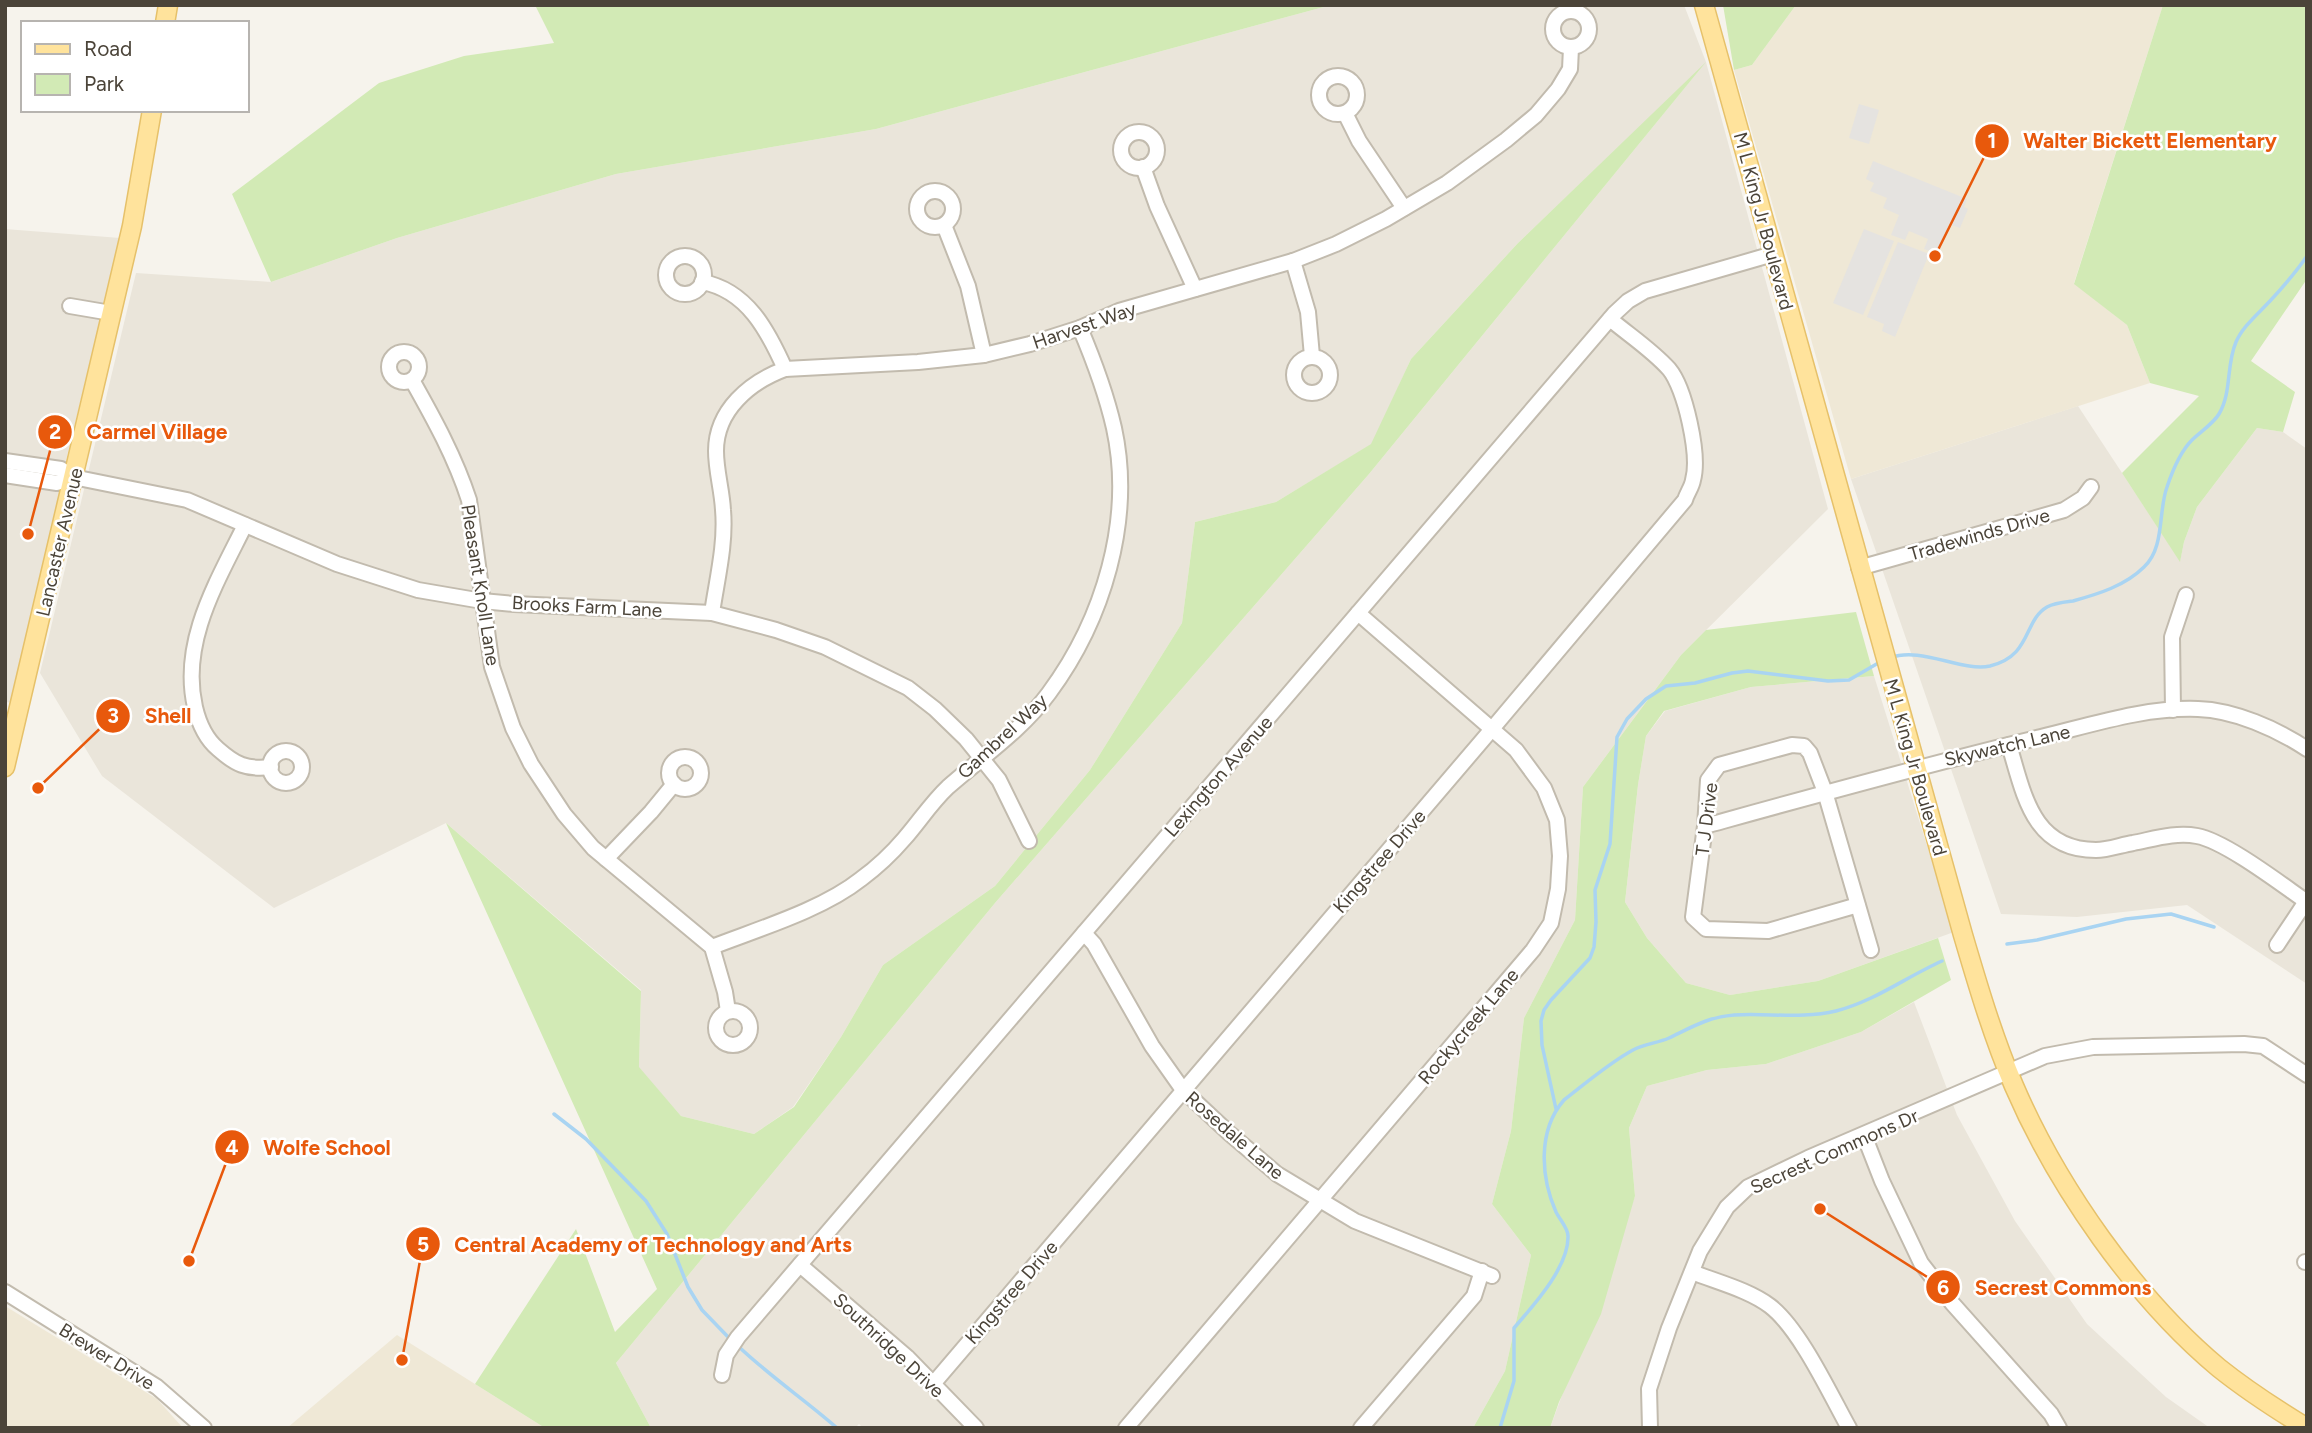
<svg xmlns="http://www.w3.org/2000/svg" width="2312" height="1433" font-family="Figtree,sans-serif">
	<rect width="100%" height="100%" fill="#f6f3ec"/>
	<g fill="#eae5da">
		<path d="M1331,5H1684L1706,62L1828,509L1681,655L1583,787L1575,920L1524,1018L1511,1131L1492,1204L1531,1255L1505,1371L1473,1428H863L859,1424L855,1428H651L616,1363L995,903L1369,474L1701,68L1518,243L1411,359L1372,444L1276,502L1195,522L1182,623L1090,770L995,886L883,965L841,1037L793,1107L754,1134L681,1116L639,1068L641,990L446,823L274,908L102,776L40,673L136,273L271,282L397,238L616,174L876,129Z"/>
		<path d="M5,229L120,238L67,456L15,703L5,702Z"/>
		<path d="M2078,406L2180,561L2184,542L2197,507L2257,428L2283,432L2307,449V984L2187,905L2077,917L2001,914L1851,479Z"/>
		<path d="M1874,676L1954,932L1818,981L1730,995L1686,983L1647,938L1625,902L1638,785L1646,736L1665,711L1751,687Z"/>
		<path d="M1914,1002L1957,1115L2015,1221L2087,1324L2166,1397L2210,1428H1550L1635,1196L1629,1128L1647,1086L1707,1070L1766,1064L1861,1032Z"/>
	</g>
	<g fill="#efe8d6">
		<path d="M1796,5H2163L2074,283L2127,325L2150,383L1851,479L1734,70L1752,65Z"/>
		<path d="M5,1306L157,1399L183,1428H5Z"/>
		<path d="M397,1335L545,1428H287Z"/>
	</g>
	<g fill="#d2eab5">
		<path d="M535,5H1331L876,129L616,174L397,238L271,282L232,194L379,83L464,56L554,43Z"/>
		<path d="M1723,5H1796L1752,65L1734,70Z"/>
		<path d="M2163,5H2307V279L2251,361L2295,392L2283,432L2257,428L2197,507L2184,542L2180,562L2122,473L2199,396L2150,383L2127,325L2074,284Z"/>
		<path d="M1706,62L1369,474L995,903L616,1363L651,1428H545L475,1384L576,1229L615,1332L657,1289L446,823L641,991L639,1067L681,1116L754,1134L794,1107L841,1037L883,965L995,886L1090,770L1182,623L1195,522L1276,502L1371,444L1411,359L1518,243Z"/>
		<path d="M1856,612L1874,676L1751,687L1664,711L1646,736L1638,785L1625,902L1647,938L1686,983L1730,995L1818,981L1938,938L1951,980L1861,1032L1766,1064L1707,1070L1647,1086L1629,1128L1635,1196L1601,1314L1559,1402L1550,1428H1473L1505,1371L1531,1255L1492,1204L1511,1131L1524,1018L1575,920L1583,787L1681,655L1706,630Z"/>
	</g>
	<g fill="#e5e3e0">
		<path d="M1859,104L1879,110L1869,144L1849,138Z"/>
		<path d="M1873,161L1967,199L1964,207L1968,209L1960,228L1949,224L1936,253L1924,249L1928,239L1909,231L1905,240L1891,235L1899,215L1883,208L1887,198L1870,191L1874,183L1866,179Z"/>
		<path d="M1864,229L1894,241L1863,315L1833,303Z"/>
		<path d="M1898,242L1929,254L1895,337L1882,331L1884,324L1867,317Z"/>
	</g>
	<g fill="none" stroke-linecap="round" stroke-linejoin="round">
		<g stroke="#a9d4f2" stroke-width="3.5">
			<path d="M1890,658C1921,646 1961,672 1990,666C2032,656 2023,621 2047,607C2054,603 2065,602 2073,601C2098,594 2125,586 2144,567C2165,548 2158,511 2167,487C2172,472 2181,451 2192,440C2200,432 2213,424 2219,414C2232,392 2226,365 2236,342C2243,326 2258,314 2270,301C2283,287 2296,272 2307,256"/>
			<path d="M2007,944L2037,940L2126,919L2171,914L2214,927"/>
			<path d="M1556,1109L1542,1045L1541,1021L1544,1010L1551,1000L1590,958L1594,947L1596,922L1595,890L1610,844L1617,737L1627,719L1646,699L1666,686L1695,683L1732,673L1748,671L1828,681L1849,680L1880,662"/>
			<path d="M554,1114L586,1139L646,1201L667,1234L688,1287L702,1310L731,1340"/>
			<path d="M737,1345C768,1375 804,1399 837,1428"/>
			<path d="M1500,1428L1514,1381V1328C1533,1306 1569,1267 1568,1236C1568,1228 1560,1220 1556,1212C1541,1178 1537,1131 1564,1100C1586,1083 1609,1063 1633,1050C1644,1044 1658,1043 1669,1038C1692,1027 1708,1017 1734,1015C1768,1013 1803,1019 1836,1011C1875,1001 1906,977 1942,961"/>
		</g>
		<defs>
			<g id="minor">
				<circle cx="1571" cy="29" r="18"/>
				<circle cx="1338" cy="95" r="19"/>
				<path d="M1345,113L1359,141L1404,208"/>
				<circle cx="1139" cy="150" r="18"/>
				<path d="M1143,167L1157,206L1195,289"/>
				<circle cx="935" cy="209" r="18"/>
				<path d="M944,225L968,286L984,355"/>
				<circle cx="685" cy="275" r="19"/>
				<path d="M1293,261L1308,312L1312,356"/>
				<path d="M702,282C747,290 768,331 785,369"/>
				<path d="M70,306L111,313"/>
				<circle cx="404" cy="367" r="15"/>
				<circle cx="1312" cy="375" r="18"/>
				<path d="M412,380C434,419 455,457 469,500L492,667L513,728L531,764L564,814L593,848L712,947L725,992L728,1011"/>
				<path d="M5,461L61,469L73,477L187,500L337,564L418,590L482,601L514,604L712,613L776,630L825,647L908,688L935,709L966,739L999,780L1029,841"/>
				<path d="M5,475L57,483L73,477"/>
				<path d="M245,525C217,582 180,642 195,707C199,724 205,738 218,749C235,764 246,770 271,767"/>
				<path d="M1859,568L2064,510L2083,498L2091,487"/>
				<path d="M712,613C717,579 726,544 723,510C722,490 716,471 716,451C716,410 750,382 785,369L918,362L984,355L1030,344L1080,328L1119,311L1293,261L1336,244L1386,219L1447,183L1506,140L1536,115L1558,89L1570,69L1571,48"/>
				<path d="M2173,710L2172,637L2186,595"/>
				<path d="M2009,745C2024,794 2032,850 2096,850C2108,850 2121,845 2133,843C2154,839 2175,832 2197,836C2225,841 2281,884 2307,902"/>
				<circle cx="286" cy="767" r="16"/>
				<circle cx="685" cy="773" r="16"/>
				<path d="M1705,826C1817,795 1928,764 2041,737C2091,725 2145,707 2198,709C2234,710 2277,729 2307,749"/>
				<path d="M606,859L651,812L674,784"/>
				<path d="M1858,905L1768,931L1706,929L1693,917L1705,826L1708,780L1719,765L1792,745L1804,746L1810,753L1825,792L1871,950"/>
				<path d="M1084,933L1094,944L1152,1046L1183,1090L1229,1133L1277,1174L1355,1221L1492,1276"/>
				<path d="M2277,945L2307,900"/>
				<path d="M712,947C758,929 822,910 861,879C876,868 892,853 904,839C919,822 931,803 948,787C982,757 1022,730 1049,693C1103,620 1134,520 1114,428C1106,393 1094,361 1080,328"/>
				<circle cx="733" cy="1028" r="17"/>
				<path d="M1864,1135L1882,1181L1921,1263L1952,1303L2051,1414L2059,1428"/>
				<path d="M2305,1262H2307"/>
				<path d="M800,1265L907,1357L976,1428"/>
				<path d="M1692,1272C1717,1282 1749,1290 1770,1306C1800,1329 1830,1394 1849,1428"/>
				<path d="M5,1292L157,1387L204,1428"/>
				<path d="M722,1375L726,1355L738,1337L1614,314L1628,301L1645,291L1773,254"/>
				<path d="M933,1384L1492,729L1685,500C1687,493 1692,487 1693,480C1700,455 1685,388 1669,369C1652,350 1629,335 1610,319"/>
				<path d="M1126,1428L1533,950L1551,923L1558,889L1560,856L1557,820L1544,788L1516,750L1358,613"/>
				<path d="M1361,1428L1474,1296L1482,1271"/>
				<path d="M1650,1428L1649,1389L1669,1328L1700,1251L1727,1207L1748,1187L1808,1158L2045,1056L2093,1047L2244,1044L2263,1046L2307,1075"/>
			</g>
			<g id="major">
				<path d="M1704,5L1963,935C1978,986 1993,1037 2014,1086C2057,1186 2135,1298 2219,1368C2244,1388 2279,1411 2307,1428"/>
				<path d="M165,23L168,5"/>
				<path d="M5,767L132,226L152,110"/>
			</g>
		</defs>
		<use href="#minor" stroke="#c2bbae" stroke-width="18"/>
		<use href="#major" stroke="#e6c16a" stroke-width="21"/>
		<use href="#minor" stroke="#fff" stroke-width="14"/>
		<use href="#major" stroke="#ffe39c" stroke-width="18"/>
	</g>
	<g text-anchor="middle" stroke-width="5" stroke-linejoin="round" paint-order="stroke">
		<g font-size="19" fill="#4b4439" stroke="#fff">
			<text transform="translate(1764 221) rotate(75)" y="7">M L King Jr Boulevard</text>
			<text transform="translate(1084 325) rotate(-19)" y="7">Harvest Way</text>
			<text transform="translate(1979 534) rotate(-16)" y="7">Tradewinds Drive</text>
			<text transform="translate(59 542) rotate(-77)" y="7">Lancaster Avenue</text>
			<text transform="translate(481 585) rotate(81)" y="7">Pleasant Knoll Lane</text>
			<text transform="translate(587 606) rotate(3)" y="7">Brooks Farm Lane</text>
			<text transform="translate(1002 736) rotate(-43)" y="7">Gambrel Way</text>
			<text transform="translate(2007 745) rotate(-13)" y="7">Skywatch Lane</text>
			<text transform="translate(1916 767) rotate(74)" y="7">M L King Jr Boulevard</text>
			<text transform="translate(1218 776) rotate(-49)" y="7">Lexington Avenue</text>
			<text transform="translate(1706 819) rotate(-83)" y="7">T J Drive</text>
			<text transform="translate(1379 861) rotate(-49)" y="7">Kingstree Drive</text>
			<text transform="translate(1468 1026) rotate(-50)" y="7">Rockycreek Lane</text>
			<text transform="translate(1235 1135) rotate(41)" y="7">Rosedale Lane</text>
			<text transform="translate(1834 1151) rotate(-24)" y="7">Secrest Commons Dr</text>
			<text transform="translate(1011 1292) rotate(-49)" y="7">Kingstree Drive</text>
			<text transform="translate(889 1345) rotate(43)" y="7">Southridge Drive</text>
			<text transform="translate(107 1356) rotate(32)" y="7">Brewer Drive</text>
		</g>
	</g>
	<path fill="none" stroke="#e8590c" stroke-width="2.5" d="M1935 256L1992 141M28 534L55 432M38 788L113 716M189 1261L232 1147M402 1360L423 1244M1820 1209L1943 1287"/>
	<g fill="#e8590c" stroke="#fff" stroke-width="2.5">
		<circle cx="1935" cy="256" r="7"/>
		<circle cx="28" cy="534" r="7"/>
		<circle cx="38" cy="788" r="7"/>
		<circle cx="189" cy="1261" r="7"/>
		<circle cx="402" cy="1360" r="7"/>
		<circle cx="1820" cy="1209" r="7"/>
		<circle cx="1992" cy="141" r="18"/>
		<circle cx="55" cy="432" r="18"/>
		<circle cx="113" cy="716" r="18"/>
		<circle cx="232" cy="1147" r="18"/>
		<circle cx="423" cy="1244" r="18"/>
		<circle cx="1943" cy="1287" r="18"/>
	</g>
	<g font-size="21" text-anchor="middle" font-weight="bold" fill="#fff">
		<text x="1992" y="148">1</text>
		<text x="55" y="439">2</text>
		<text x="113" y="723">3</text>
		<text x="232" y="1155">4</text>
		<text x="423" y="1252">5</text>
		<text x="1943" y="1295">6</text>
	</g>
	<g font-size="21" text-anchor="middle" font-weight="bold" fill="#e8590c" stroke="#fff" stroke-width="5" stroke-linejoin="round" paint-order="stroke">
		<text x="2150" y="148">Walter Bickett Elementary</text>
		<text x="157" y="439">Carmel Village</text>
		<text x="168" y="723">Shell</text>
		<text x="327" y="1155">Wolfe School</text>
		<text x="653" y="1252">Central Academy of Technology and Arts</text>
		<text x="2063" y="1295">Secrest Commons</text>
	</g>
	<rect width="2312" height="1433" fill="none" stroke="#4b4439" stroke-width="14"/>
	<rect x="21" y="21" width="228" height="91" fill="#ffffff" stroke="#b7b4b0" stroke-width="2"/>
	<rect x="35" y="44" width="35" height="10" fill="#ffe39c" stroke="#b7b4b0" stroke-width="2"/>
	<text x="84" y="56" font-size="21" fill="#4b4439">Road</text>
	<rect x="35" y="74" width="35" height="21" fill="#d2eab5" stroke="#b7b4b0" stroke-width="2"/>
	<text x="84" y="91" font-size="21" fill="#4b4439">Park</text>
</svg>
